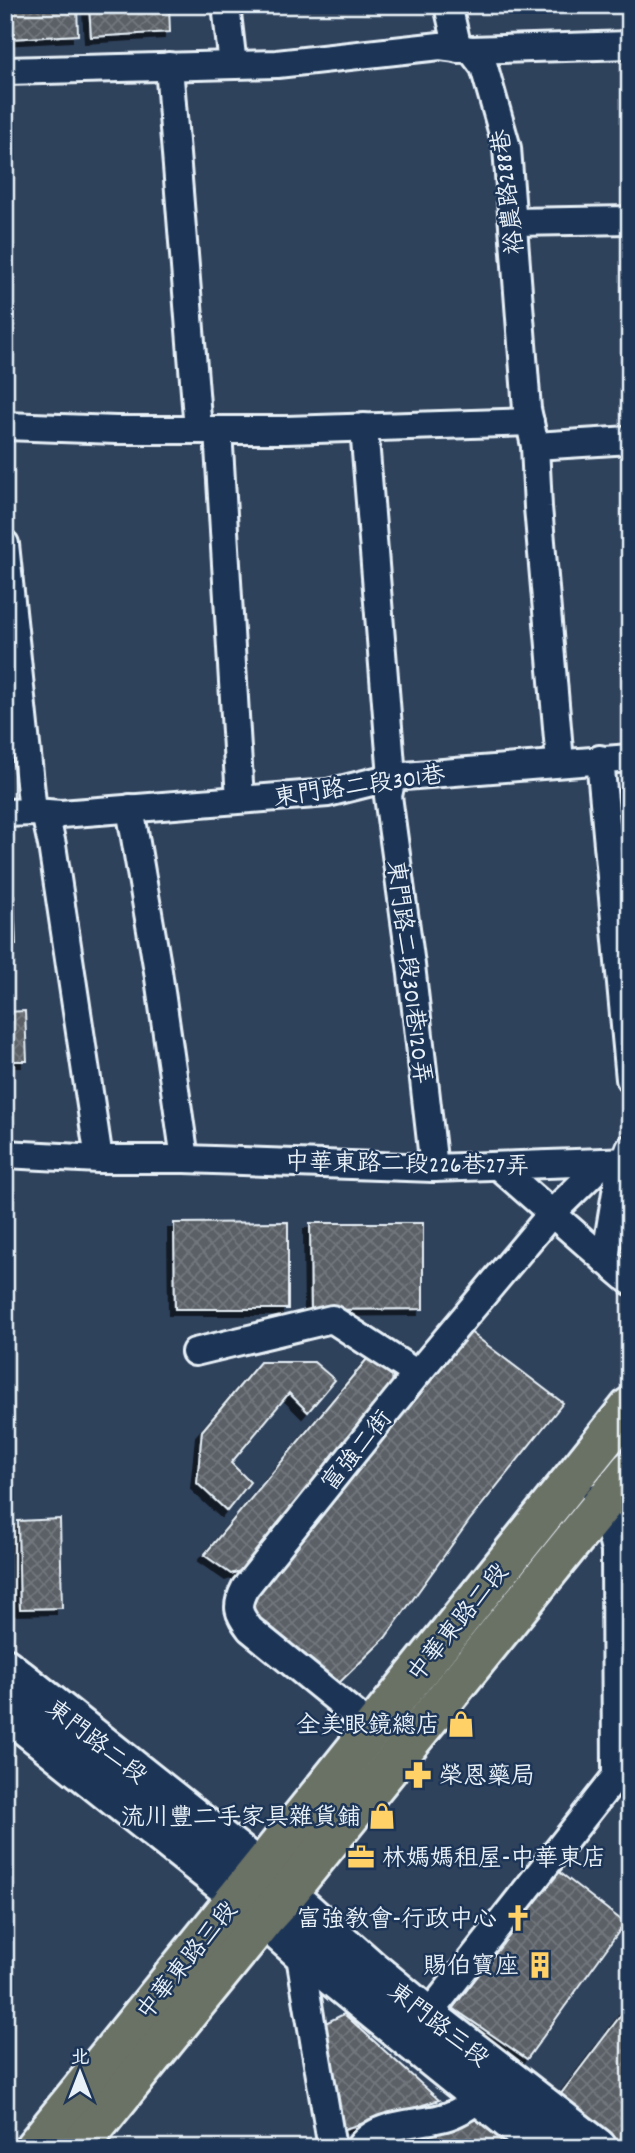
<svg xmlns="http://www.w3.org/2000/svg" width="635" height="2153" font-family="Dekko,'LXGW WenKai TC',sans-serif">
	<defs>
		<pattern id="building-cross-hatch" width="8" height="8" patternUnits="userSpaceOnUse" patternTransform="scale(1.75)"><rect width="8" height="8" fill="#5a6066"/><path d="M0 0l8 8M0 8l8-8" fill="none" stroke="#72777d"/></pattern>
		<filter id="shadow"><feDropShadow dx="-6" dy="6" stdDeviation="0" flood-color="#0009"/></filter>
	</defs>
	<rect width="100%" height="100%" fill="#2f425c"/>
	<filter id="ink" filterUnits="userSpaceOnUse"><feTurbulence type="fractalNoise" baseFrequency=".0143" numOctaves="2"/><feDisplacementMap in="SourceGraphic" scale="14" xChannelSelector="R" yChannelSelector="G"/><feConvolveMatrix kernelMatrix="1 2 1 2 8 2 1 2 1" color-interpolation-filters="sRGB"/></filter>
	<g filter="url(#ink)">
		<g fill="url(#building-cross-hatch)" stroke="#e8f1f8" stroke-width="2" filter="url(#shadow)">
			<path d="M9,5H77L78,35L10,39Z"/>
			<path d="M89,5H169L170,32L91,37Z"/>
			<path d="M5,895H14L16,945H5Z"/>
			<path d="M25,1011L27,1061H5V1012Z"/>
			<path d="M288,1222V1309H175L174,1223Z"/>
			<path d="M310,1223H423V1309L311,1310Z"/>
			<path d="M465,1328L563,1403L469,1521L385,1638L338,1684L244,1608Z"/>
			<path d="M372,1353L392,1371L393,1389L252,1567L231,1574L204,1555Z"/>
			<path d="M260,1362H314L335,1380L308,1412L289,1393L231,1463L250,1482L227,1511L197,1483L202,1431Z"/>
			<path d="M60,1519L62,1608L20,1609L18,1521Z"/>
			<path d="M558,1871L625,1923L527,2059L453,2008Z"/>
			<path d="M628,2006L630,2148H625L557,2099Z"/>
			<path d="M344,2014L439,2100L341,2130L321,2025Z"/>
			<path d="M488,2118L517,2148H430V2127Z"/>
		</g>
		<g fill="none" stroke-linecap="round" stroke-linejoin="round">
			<defs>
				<g id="minor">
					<path d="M226,5L233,65"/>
					<path d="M448,5L458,49"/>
					<path d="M471,50L630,45"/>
					<path d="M169,66L198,430"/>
					<path d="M5,71L277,64L440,46L471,50L484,67L507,148L527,409L535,446L538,507L560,762"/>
					<path d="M513,222L630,220"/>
					<path d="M5,426L116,430H286L530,422"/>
					<path d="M364,427L392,777L388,796L411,965L434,1168"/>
					<path d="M218,430L240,799"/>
					<path d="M535,446L630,440"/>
					<path d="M5,544L33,812"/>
					<path d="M600,759L630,1079"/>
					<path d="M130,808L158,971L185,1159"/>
					<path d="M5,813L33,812L61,814L328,793L392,777L630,758"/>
					<path d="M45,813L52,845L99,1159"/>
					<path d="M630,1148L618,1180L605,1260L630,1281"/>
					<path d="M5,1154L99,1159H185L434,1168L630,1161"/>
					<path d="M499,1167L605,1260"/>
					<path d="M195,1352L332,1319L417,1374"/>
					<path d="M372,1728L250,1629C238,1613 235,1607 245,1588L417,1374L551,1214L604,1162"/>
					<path d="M298,1944L332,2148"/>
					<path d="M427,2016L616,1776L615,1551L603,1502L596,1497"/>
					<path d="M359,2148C375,2122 414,2125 441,2118C456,2115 468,2106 481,2098"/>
				</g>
				<g id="secondary">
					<path d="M5,1668L259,1870L370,1969L427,2016L597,2148"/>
					<path d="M5,1709L238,1895L300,1950L544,2148"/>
				</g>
				<g id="primary">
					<path d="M34,2148L259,1870L630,1407"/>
					<path d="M78,2148L264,1919L286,1895L630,1470"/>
				</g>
			</defs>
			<use href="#minor" stroke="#e8f1f8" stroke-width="32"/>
			<use href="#secondary" stroke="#e8f1f8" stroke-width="44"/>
			<use href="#primary" stroke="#e8f1f8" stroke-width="44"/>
			<use href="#minor" stroke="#1d3557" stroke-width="26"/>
			<use href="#secondary" stroke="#1d3557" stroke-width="38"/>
			<use href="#primary" stroke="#6b7165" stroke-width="38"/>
		</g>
	</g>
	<defs>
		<symbol id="shop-bare" viewBox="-9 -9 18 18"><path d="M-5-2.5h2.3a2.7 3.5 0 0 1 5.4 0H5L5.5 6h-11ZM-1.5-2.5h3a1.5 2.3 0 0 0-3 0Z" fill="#ffd166" stroke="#1d3557" stroke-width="2.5" paint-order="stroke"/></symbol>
		<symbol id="pharmacy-bare" viewBox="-9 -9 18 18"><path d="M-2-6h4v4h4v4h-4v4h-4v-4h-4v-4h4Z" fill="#ffd166" stroke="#1d3557" stroke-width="2.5" paint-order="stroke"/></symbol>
		<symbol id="office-bare" viewBox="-9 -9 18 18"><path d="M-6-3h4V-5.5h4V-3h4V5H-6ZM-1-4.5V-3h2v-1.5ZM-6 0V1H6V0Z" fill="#ffd166" stroke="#1d3557" stroke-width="2.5" paint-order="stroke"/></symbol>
		<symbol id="church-bare" viewBox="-9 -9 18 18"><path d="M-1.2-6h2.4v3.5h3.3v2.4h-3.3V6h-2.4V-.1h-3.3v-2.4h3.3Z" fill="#ffd166" stroke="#1d3557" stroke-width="2.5" paint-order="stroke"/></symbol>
		<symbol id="building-bare" viewBox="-9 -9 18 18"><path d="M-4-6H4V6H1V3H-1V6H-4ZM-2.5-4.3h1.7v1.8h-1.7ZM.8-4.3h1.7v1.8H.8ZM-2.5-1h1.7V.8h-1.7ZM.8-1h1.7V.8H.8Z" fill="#ffd166" stroke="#1d3557" stroke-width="2.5" paint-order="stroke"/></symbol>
	</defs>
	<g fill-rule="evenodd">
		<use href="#shop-bare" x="442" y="1705" width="38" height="38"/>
		<use href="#pharmacy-bare" x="399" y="1756" width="38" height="38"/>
		<use href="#shop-bare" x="363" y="1797" width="38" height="38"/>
		<use href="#office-bare" x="342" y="1838" width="38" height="38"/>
		<use href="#church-bare" x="499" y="1899" width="38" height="38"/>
		<use href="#building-bare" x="521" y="1946" width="38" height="38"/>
	</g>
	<g text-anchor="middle" stroke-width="5" stroke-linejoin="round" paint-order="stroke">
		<g font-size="24" fill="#e8f1f8" stroke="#1d3557">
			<text transform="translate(507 192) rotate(-97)" y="8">裕農路288巷</text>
			<text transform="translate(359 785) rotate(-8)" y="8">東門路二段301巷</text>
			<text transform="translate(410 972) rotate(83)" y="8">東門路二段301巷120弄</text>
			<text transform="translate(407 1163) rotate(1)" y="8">中華東路二段226巷27弄</text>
			<text transform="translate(356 1450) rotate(-51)" y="8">富強二街</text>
			<text transform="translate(457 1622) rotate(-51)" y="8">中華東路二段</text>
			<text transform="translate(97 1741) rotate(38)" y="8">東門路二段</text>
			<text transform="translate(186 1960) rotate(-51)" y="8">中華東路三段</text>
			<text transform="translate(439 2024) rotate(38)" y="8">東門路三段</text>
		</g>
		<g font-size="24" fill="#e8f1f8" stroke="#1d3557" text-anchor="end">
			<text x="440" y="1732">全美眼鏡總店</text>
			<text x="439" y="1783" text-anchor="start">榮恩藥局</text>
			<text x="361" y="1824">流川豐二手家具雜貨鋪</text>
			<text x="382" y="1865" text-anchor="start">林媽媽租屋-中華東店</text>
			<text x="497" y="1926">富強教會-行政中心</text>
			<text x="519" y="1973">賜伯寶座</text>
		</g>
	</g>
	<rect width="635" height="2153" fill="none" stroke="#1d3557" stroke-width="28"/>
	<rect x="14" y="14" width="607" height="2125" fill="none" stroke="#e8f1f8" stroke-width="2.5" filter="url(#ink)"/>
	<g transform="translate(80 2073)" stroke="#1d3557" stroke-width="5" paint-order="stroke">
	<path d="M0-5L12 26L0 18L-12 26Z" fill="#e8f1f8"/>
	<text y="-10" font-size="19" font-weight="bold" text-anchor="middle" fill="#e8f1f8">北</text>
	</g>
</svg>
